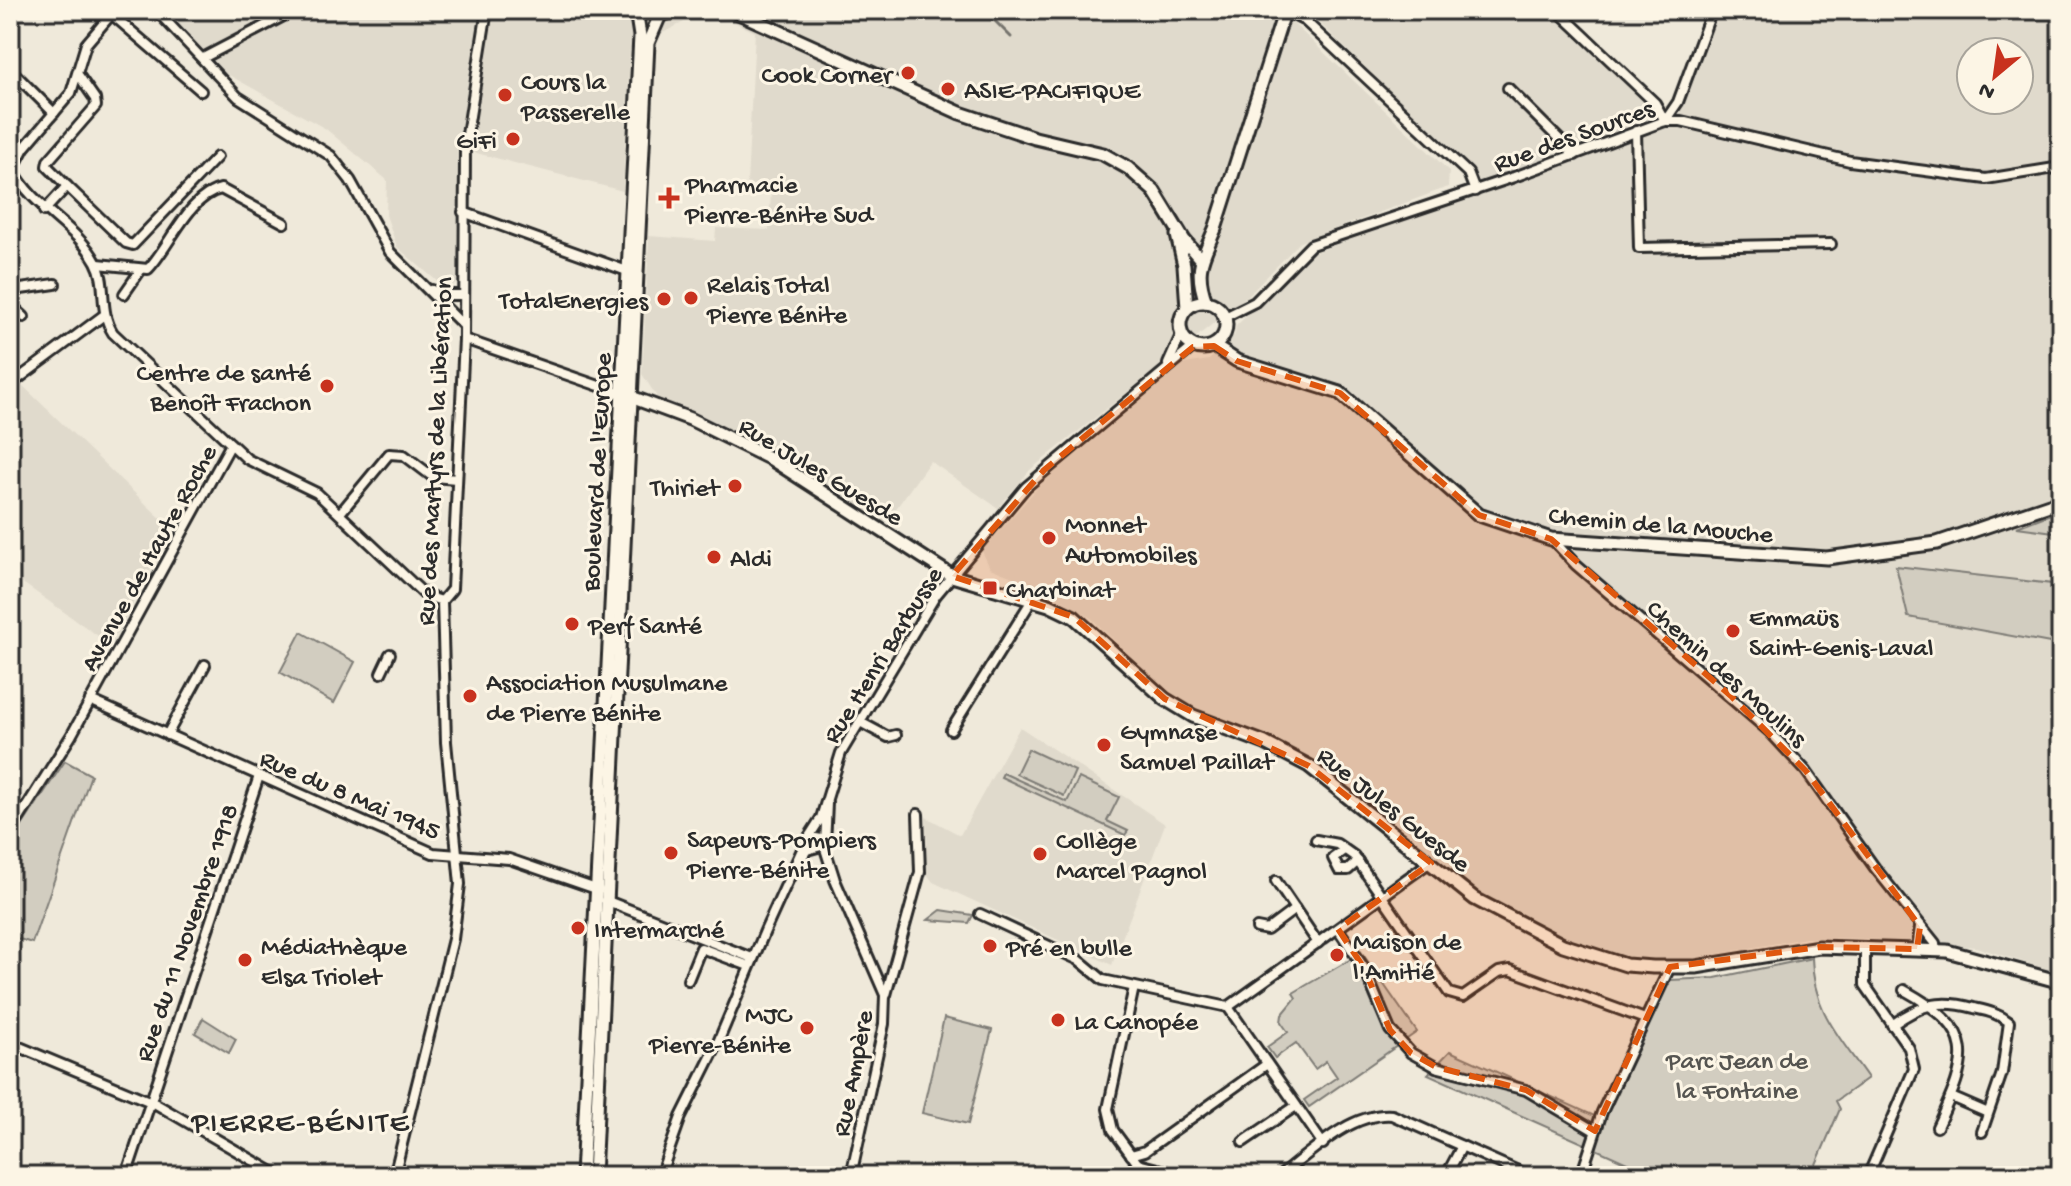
<svg xmlns="http://www.w3.org/2000/svg" width="2071" height="1186" font-family="'Gochi Hand',sans-serif">
	<rect width="100%" height="100%" fill="#efe9da"/>
	<filter id="ink" filterUnits="userSpaceOnUse"><feTurbulence type="fractalNoise" baseFrequency=".0125" numOctaves="2"/><feDisplacementMap in="SourceGraphic" scale="16" xChannelSelector="R" yChannelSelector="G"/><feConvolveMatrix kernelMatrix="1 2 1 2 8 2 1 2 1" color-interpolation-filters="sRGB"/></filter>
	<g filter="url(#ink)">
		<g fill="#e0dacc" fill-rule="evenodd">
			<path d="M159,10H707L630,50L623,191L457,148V283L445,288L397,247L386,215L387,180L326,129L218,69Z"/>
			<path d="M708,10H1279L1449,171L1448,187L1300,242L1250,294L1030,470L998,508L930,461L885,524L754,437L752,440L657,397L642,374L649,236L715,241L716,228L769,230L771,191L747,183L755,32Z"/>
			<path d="M1306,10H1553L1649,106L1676,114L1717,10H2061V510L2019,527L2061,533V585L1896,567L1908,617L2061,645V974L1976,947L1850,938H1806L1691,959L1643,960L1596,950L1556,934L1480,894L1313,758L1185,703L1151,676L1091,618L1043,589L990,568L982,551L1039,486L1184,364L1209,360L1234,336L1236,326L1309,254L1485,193L1476,174ZM1971,52H2019V100H1971Z"/>
			<path d="M21,384L172,529L111,645L10,574V392Z"/>
			<path d="M1020,727L1165,824L1112,965L933,882L927,874L926,817L960,835Z"/>
		</g>
		<g fill="#d2cdc0" stroke="#7e7c76" stroke-width="2">
			<path d="M2061,510V533L2017,527Z"/>
			<path d="M1896,566L2061,585V645L1908,617Z"/>
			<path d="M301,632L355,662L334,703L280,672Z"/>
			<path d="M1028,749L1075,771L1064,796L1016,774Z"/>
			<path d="M65,761L91,775L32,943L16,938L14,945L10,943V844Z"/>
			<path d="M1003,773L1067,802L1079,778L1119,797L1107,821L1128,831L1125,835L1001,777Z"/>
			<path d="M941,910L973,915L969,923L928,920Z"/>
			<path d="M1346,930L1417,1032L1309,1107L1304,1100L1337,1077L1326,1061L1315,1069L1296,1043L1275,1058L1267,1047L1288,1032L1281,1022L1282,1015L1296,998L1293,993L1351,959L1336,937Z"/>
			<path d="M1812,958C1813,1011 1839,1036 1868,1078L1836,1101L1840,1109L1811,1176H1708L1706,1167L1666,1174L1645,1171L1428,1074L1450,1051L1601,1119L1670,980L1715,978Z"/>
			<path d="M203,1018L236,1039L229,1053L195,1033Z"/>
			<path d="M944,1018L992,1030L968,1124L922,1113Z"/>
		</g>
		<g fill="none" stroke-linecap="round" stroke-linejoin="round">
			<path stroke="#75736d" stroke-width="3" d="M984,10L1011,37"/>
			<defs>
				<g id="street">
					<path d="M156,10L238,97L331,156L350,180L390,252L463,325"/>
					<path d="M1557,10L1655,103L1665,121"/>
					<path d="M108,11L201,91"/>
					<path d="M1285,11L1305,21L1468,173L1475,191"/>
					<path d="M203,58L295,10"/>
					<path d="M10,69L54,113"/>
					<path d="M1508,88L1575,155"/>
					<path d="M1665,121L1678,102L1712,10"/>
					<path d="M1636,131L1639,248L1831,244"/>
					<path d="M14,171C33,208 77,226 96,262C108,284 98,310 113,333L247,459L317,493L426,596L442,601"/>
					<path d="M11,173L24,148L71,93L86,44L115,10"/>
					<path d="M67,186L47,166L48,161L96,106L95,99L79,76"/>
					<path d="M44,211L67,186L126,243L133,245L217,157"/>
					<path d="M463,212L627,271"/>
					<path d="M98,264L148,269C169,248 189,195 221,189L284,223"/>
					<path d="M432,290L443,295H462"/>
					<path d="M124,294L140,271"/>
					<path d="M10,295L21,289L55,284"/>
					<path d="M10,304L24,317"/>
					<path d="M1225,317L1255,302L1311,245L1514,177L1665,121H1681L1850,161L1986,179L2061,167"/>
					<path d="M464,339L625,395"/>
					<path d="M1168,364L1181,335"/>
					<path d="M10,385L104,315"/>
					<path d="M341,512L389,454L404,455L433,477L457,479"/>
					<path d="M1552,539L1576,565L1770,732L1806,771L1875,868L1935,943L1936,950"/>
					<path d="M381,673L390,654"/>
					<path d="M90,700L433,853L509,859L599,890"/>
					<path d="M860,722L888,737L896,735"/>
					<path d="M951,730L1032,600"/>
					<path d="M167,735L205,665"/>
					<path d="M10,833L71,736L231,444"/>
					<path d="M809,837L822,839L835,880L885,995L884,1024L851,1176"/>
					<path d="M1316,840L1337,844L1354,856L1449,993L1463,997L1499,972L1510,970L1645,1019"/>
					<path d="M1344,850L1333,858L1339,870H1348L1358,861"/>
					<path d="M802,857L807,850L825,845L827,803"/>
					<path d="M1276,881L1318,943"/>
					<path d="M605,900L752,958"/>
					<path d="M980,914L1079,960L1103,980L1228,1007L1430,862"/>
					<path d="M1257,928L1267,930L1295,909"/>
					<path d="M1338,929L1364,968L1390,1030L1411,1053L1436,1067L1526,1090L1595,1131"/>
					<path d="M1865,947V985L1909,1048L1914,1069L1868,1176"/>
					<path d="M1917,949L1920,927"/>
					<path d="M688,980L701,948L749,966"/>
					<path d="M1134,987L1108,1109L1113,1130L1138,1164"/>
					<path d="M1904,990C1978,1031 1970,1056 1937,1127"/>
					<path d="M886,995L920,872L918,814"/>
					<path d="M1228,1007L1323,1144"/>
					<path d="M1892,1025C1921,1004 1940,999 1974,1008C1987,1011 1998,1013 2009,1022L2002,1073L1982,1132"/>
					<path d="M10,1043L156,1104L280,1176"/>
					<path d="M1951,1097L1988,1113"/>
					<path d="M1243,1142L1296,1106"/>
					<path d="M1131,1155L1145,1151L1267,1064"/>
					<path d="M1138,1164L1184,1176"/>
					<path d="M126,1176L259,776"/>
					<path d="M394,1176L453,939L460,884L446,742L442,601L452,589L464,339L465,147L487,10"/>
					<path d="M660,1176L681,1117L716,1047L765,931L805,843L821,818L841,753L936,595L1026,487L1193,347"/>
					<path d="M1122,1176L1138,1164"/>
					<path d="M1280,1176C1311,1152 1351,1112 1392,1115L1529,1176"/>
					<path d="M1446,1176L1462,1146"/>
					<path d="M1581,1176L1602,1112L1670,967"/>
				</g>
				<g id="secondary">
					<path d="M641,10L660,15L679,10"/>
					<path d="M732,10L960,113L1035,138L1103,154L1128,168L1154,191L1184,240L1201,260"/>
					<path d="M1177,235L1184,265L1187,308"/>
					<circle cx="1203" cy="325" r="23"/>
					<path d="M1206,302C1194,270 1202,259 1215,229L1285,10"/>
					<path d="M1214,346L1237,361L1340,393L1479,515L1551,539L1827,558L1937,543L2061,501"/>
					<path d="M631,397L690,419L771,459L952,576L1049,605L1074,617L1165,699L1193,716L1265,743L1309,766L1475,899L1563,945L1626,965L1653,967H1696L1819,947L1947,951L2061,982"/>
					<path d="M582,1176L640,36L636,10"/>
					<path d="M594,1176L648,43L660,15"/>
				</g>
			</defs>
			<use href="#street" stroke="#2b2b2b" stroke-width="14"/>
			<use href="#secondary" stroke="#2b2b2b" stroke-width="17"/>
			<use href="#street" stroke="#fcf5e5" stroke-width="8"/>
			<use href="#secondary" stroke="#fcf5e5" stroke-width="11"/>
		</g>
	</g>
	<path fill="#df570e" fill-opacity="0.2" stroke="#df570e" stroke-width="6" stroke-dasharray="16 10" stroke-linejoin="round" d="M1214,346L1237,361L1340,393L1479,515L1551,539L1731,696L1806,771L1920,927L1917,949L1819,947L1670,967L1595,1131L1526,1090L1436,1067L1411,1053L1390,1030L1364,968L1338,929L1431,863L1309,766L1165,699L1074,617L952,576L1044,470L1193,347Z"/>
	<g fill="#c8321e" stroke="#fcf5e5" stroke-width="3">
		<circle cx="908" cy="73" r="8"/>
		<circle cx="948" cy="89" r="8"/>
		<circle cx="505" cy="95" r="8"/>
		<circle cx="513" cy="139" r="8"/>
		<path d="M665 186h8v8h8v8h-8v8h-8v-8h-8v-8h8z"/>
		<circle cx="691" cy="298" r="8"/>
		<circle cx="664" cy="299" r="8"/>
		<circle cx="327" cy="386" r="8"/>
		<circle cx="735" cy="486" r="8"/>
		<circle cx="1049" cy="538" r="8"/>
		<circle cx="714" cy="557" r="8"/>
		<rect x="982" y="580" width="16" height="16" rx="4"/>
		<circle cx="572" cy="624" r="8"/>
		<circle cx="1733" cy="631" r="8"/>
		<circle cx="470" cy="696" r="8"/>
		<circle cx="1104" cy="745" r="8"/>
		<circle cx="671" cy="853" r="8"/>
		<circle cx="1040" cy="854" r="8"/>
		<circle cx="578" cy="928" r="8"/>
		<circle cx="990" cy="946" r="8"/>
		<circle cx="1337" cy="955" r="8"/>
		<circle cx="245" cy="960" r="8"/>
		<circle cx="1058" cy="1020" r="8"/>
		<circle cx="807" cy="1028" r="8"/>
	</g>
	<g text-anchor="middle" stroke-width="6" stroke-linejoin="round" paint-order="stroke">
		<g font-size="26" fill="#2b2b2b" stroke="#fcf5e5" text-anchor="start">
			<text x="892" y="82" text-anchor="end">Cook Corner</text>
			<text x="521" y="89">Cours la<tspan x="521" dy="30">Passerelle</tspan></text>
			<text x="964" y="98">ASIE-PACIFIQUE</text>
			<text x="497" y="148" text-anchor="end">GiFi</text>
			<text x="685" y="192">Pharmacie<tspan x="685" dy="30">Pierre-Bénite Sud</tspan></text>
			<text x="707" y="292">Relais Total<tspan x="707" dy="30">Pierre Bénite</tspan></text>
			<text x="648" y="308" text-anchor="end">TotalEnergies</text>
			<text x="311" y="380" text-anchor="end">Centre de santé<tspan x="311" dy="30">Benoît Frachon</tspan></text>
			<text x="719" y="495" text-anchor="end">Thiriet</text>
			<text x="1065" y="532">Monnet<tspan x="1065" dy="30">Automobiles</tspan></text>
			<text x="730" y="566">Aldi</text>
			<text x="1006" y="597">Charbinat</text>
			<text x="1749" y="625">Emmaüs<tspan x="1749" dy="30">Saint-Genis-Laval</tspan></text>
			<text x="588" y="633">Perf Santé</text>
			<text x="486" y="690">Association Musulmane<tspan x="486" dy="30">de Pierre Bénite</tspan></text>
			<text x="1120" y="739">Gymnase<tspan x="1120" dy="30">Samuel Paillat</tspan></text>
			<text x="687" y="847">Sapeurs-Pompiers<tspan x="687" dy="30">Pierre-Bénite</tspan></text>
			<text x="1056" y="848">Collège<tspan x="1056" dy="30">Marcel Pagnol</tspan></text>
			<text x="594" y="937">Intermarché</text>
			<text x="1353" y="949">Maison de<tspan x="1353" dy="30">l'Amitié</tspan></text>
			<text x="261" y="954">Médiathèque<tspan x="261" dy="30">Elsa Triolet</tspan></text>
			<text x="1006" y="955">Pré en bulle</text>
			<text x="791" y="1022" text-anchor="end">MJC<tspan x="791" dy="30">Pierre-Bénite</tspan></text>
			<text x="1074" y="1029">La Canopée</text>
		</g>
		<g font-size="26" fill="#2b2b2b" stroke="#fcf5e5">
			<text transform="translate(1573 134) rotate(-20)" y="9">Rue des Sources</text>
			<text transform="translate(433 451) rotate(-87)" y="9">Rue des Martyrs de la Libération</text>
			<text transform="translate(822 470) rotate(31)" y="9">Rue Jules Guesde</text>
			<text transform="translate(595 472) rotate(-87)" y="9">Boulevard de l'Europe</text>
			<text transform="translate(1661 523) rotate(5)" y="9">Chemin de la Mouche</text>
			<text transform="translate(147 557) rotate(-61)" y="9">Avenue de Haute Roche</text>
			<text transform="translate(881 654) rotate(-58)" y="9">Rue Henri Barbusse</text>
			<text transform="translate(1728 672) rotate(42)" y="9">Chemin des Moulins</text>
			<text transform="translate(351 793) rotate(23)" y="9">Rue du 8 Mai 1945</text>
			<text transform="translate(1395 808) rotate(38)" y="9">Rue Jules Guesde</text>
			<text transform="translate(185 932) rotate(-71)" y="9">Rue du 11 Novembre 1918</text>
			<text transform="translate(851 1073) rotate(-79)" y="9">Rue Ampère</text>
		</g>
		<g font-size="26" fill="#555450" stroke="#fcf5e5">
			<text x="1737" y="1068">Parc Jean de<tspan x="1737" dy="30">la Fontaine</tspan></text>
		</g>
		<g font-size="30" letter-spacing="2" fill="#2b2b2b" stroke="#fcf5e5">
			<text x="301" y="1131">PIERRE-BÉNITE</text>
		</g>
	</g>
	<rect width="2071" height="1186" fill="none" stroke="#fcf5e5" stroke-width="40"/>
	<rect x="20" y="20" width="2031" height="1146" fill="none" stroke="#2b2b2b" stroke-width="3" filter="url(#ink)"/>
	<g transform="translate(1995 76) rotate(209)"><circle r="38" fill="#fcf5e5" stroke="#a8a49b" stroke-width="2"/>
	<path d="M0-6L14 30L0 20L-14 30Z" fill="#c8321e"/>
	<text y="-12" font-size="22" font-weight="bold" text-anchor="middle" fill="#2b2b2b">N</text>
	</g>
</svg>
